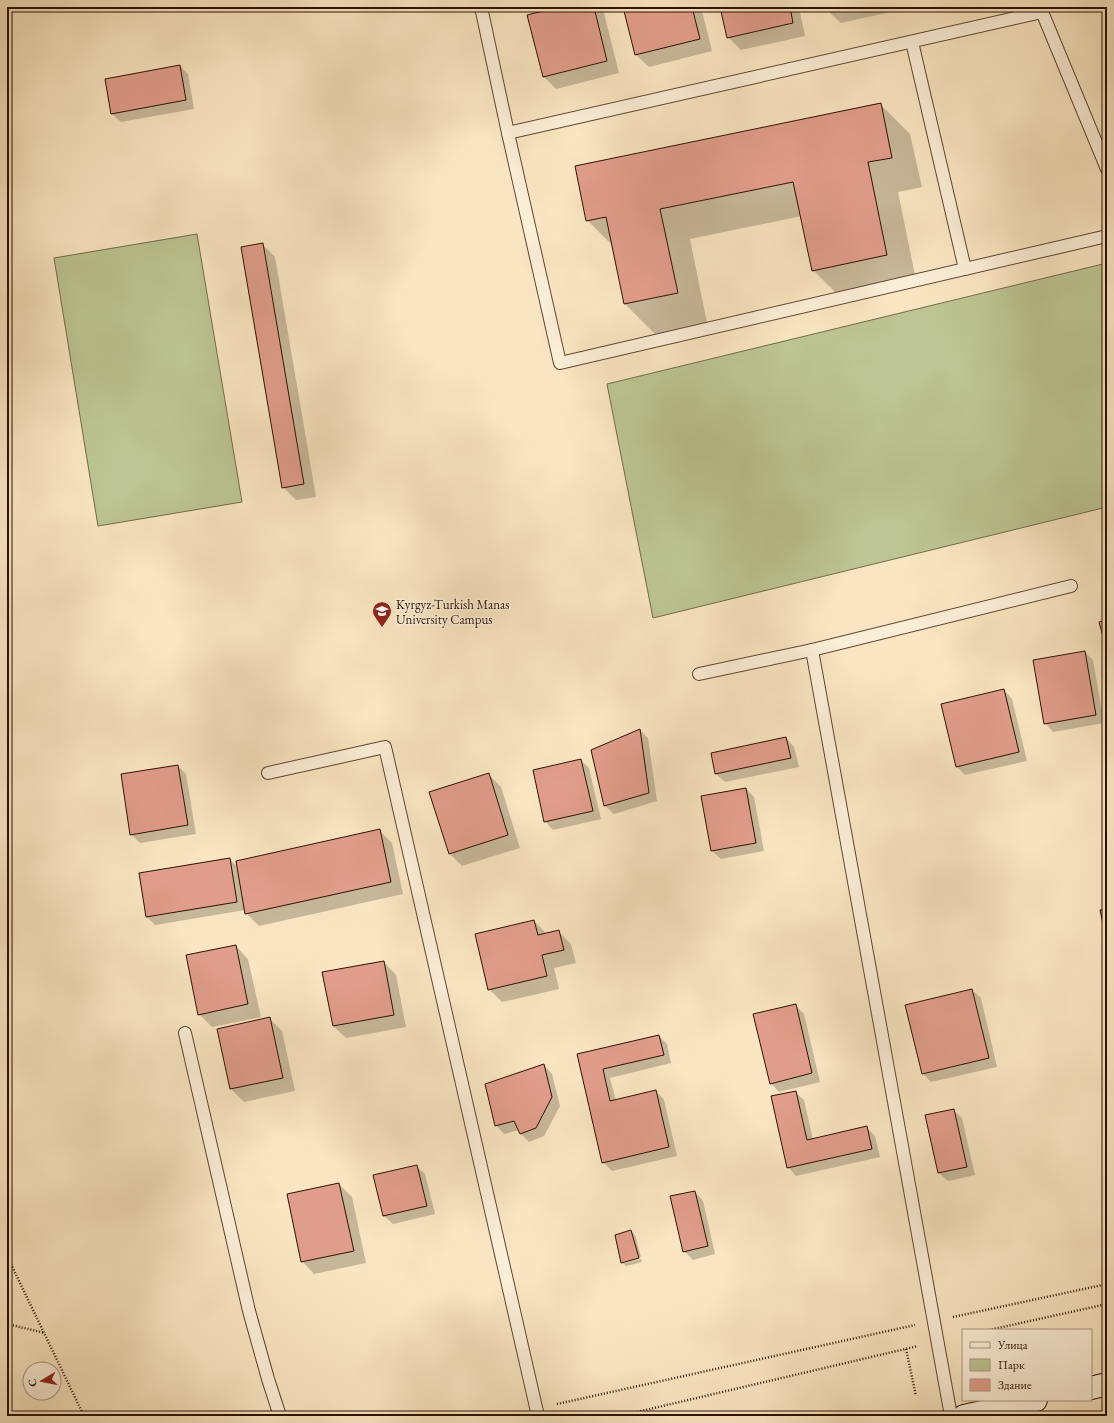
<svg xmlns="http://www.w3.org/2000/svg" width="1114" height="1423" font-family="'EB Garamond',serif">
	<rect width="100%" height="100%" fill="#f9e5c1"/>
	<filter id="stains"><feTurbulence type="fractalNoise" baseFrequency=".005" numOctaves="4"/><feColorMatrix values="0 0 0 0 .2 0 0 0 0 .09 0 0 0 0 .02 0 0 0 .5 -.17"/></filter>
	<radialGradient id="worn" r=".72"><stop offset=".6" stop-color="#630" stop-opacity="0"/><stop offset="1" stop-color="#630" stop-opacity=".3"/></radialGradient>
	<g fill="#bcc593" stroke="#746b4a">
		<path d="M197,234L242,502L98,526L54,258Z"/>
		<path d="M1107,263V507L653,618L607,384Z"/>
	</g>
	<g fill="#0003">
		<path d="M564,7H598L604,13L619,73L556,89L544,77Z"/>
		<path d="M624,7H701L712,51L649,67L636,55Z"/>
		<path d="M721,7H799L805,36L741,50L728,37Z"/>
		<path d="M827,7H904V9L841,23L828,11Z"/>
		<path d="M180,66L188,74L194,109L121,122L112,114L106,79Z"/>
		<path d="M880,104L910,134L922,187L898,192L917,285L843,300L813,270L802,216L690,239L707,323L655,334L625,304L614,247L587,220Z"/>
		<path d="M262,244L275,257L316,497L296,500L283,487Z"/>
		<path d="M1085,652L1093,660L1104,723L1053,732L1045,723Z"/>
		<path d="M1004,690L1012,699L1027,761L965,775L957,767L942,705Z"/>
		<path d="M640,730L648,738L657,801L614,814L605,806L592,751Z"/>
		<path d="M786,738L794,747L799,767L725,782L716,774L712,754Z"/>
		<path d="M581,760L589,768L601,819L553,830L545,821Z"/>
		<path d="M178,766L186,774L196,834L140,843L131,834Z"/>
		<path d="M488,774L501,787L520,848L462,866L450,854Z"/>
		<path d="M746,789L754,797L764,851L721,859L712,851Z"/>
		<path d="M380,831L392,843L403,894L259,926L246,913L245,910L155,925L147,917L140,874L229,859L238,867Z"/>
		<path d="M534,921L547,934L558,931L571,944L576,963L554,968L559,989L502,1002L489,989Z"/>
		<path d="M236,946L248,959L261,1017L212,1027L199,1014Z"/>
		<path d="M384,962L396,975L406,1027L346,1038L333,1026Z"/>
		<path d="M972,990L981,998L997,1067L931,1082L923,1074L906,1006Z"/>
		<path d="M795,1005L804,1014L820,1082L779,1092L771,1083Z"/>
		<path d="M269,1018L282,1031L295,1091L244,1102L231,1089L218,1029Z"/>
		<path d="M659,1036L667,1044L671,1063L610,1078L616,1101L656,1091L664,1100L677,1156L612,1171L603,1162L578,1055Z"/>
		<path d="M544,1065L552,1074L560,1106L544,1136L529,1142L521,1134L519,1130L504,1134L496,1125Z"/>
		<path d="M795,1092L804,1100L813,1140L866,1127L875,1136L880,1157L796,1176L788,1167Z"/>
		<path d="M953,1110L962,1118L975,1175L948,1181L939,1173L926,1116Z"/>
		<path d="M416,1166L425,1174L435,1214L393,1224L384,1216L374,1176Z"/>
		<path d="M339,1184L352,1197L366,1263L314,1274L302,1261Z"/>
		<path d="M695,1192L703,1201L715,1254L693,1260L684,1251Z"/>
		<path d="M631,1231L635,1235L641,1257L624,1261V1263L641,1259L642,1262L626,1266L622,1262Z"/>
	</g>
	<g fill="#e19d8b" stroke="#2d1100">
		<path d="M560,7H594L607,61L543,77L527,15Z"/>
		<path d="M623,7H692L700,39L635,55Z"/>
		<path d="M720,7H790L793,23L727,38Z"/>
		<path d="M826,7H846L827,11Z"/>
		<path d="M180,65L186,100L111,114L105,79Z"/>
		<path d="M881,103L892,158L868,162L887,255L812,271L793,182L660,209L678,293L624,304L606,217L586,221L575,166Z"/>
		<path d="M263,243L304,484L282,488L241,247Z"/>
		<path d="M1107,620V651L1099,622Z"/>
		<path d="M1085,651L1096,715L1044,724L1033,660Z"/>
		<path d="M1004,689L1019,752L956,767L941,704Z"/>
		<path d="M640,729L649,793L604,806L591,750Z"/>
		<path d="M786,737L791,758L715,774L711,753Z"/>
		<path d="M581,759L593,811L544,822L533,770Z"/>
		<path d="M178,765L188,825L130,835L121,774Z"/>
		<path d="M489,773L508,835L449,854L429,792Z"/>
		<path d="M746,788L756,843L711,851L701,796Z"/>
		<path d="M380,829L391,882L245,914L236,861Z"/>
		<path d="M230,858L237,902L146,917L139,873Z"/>
		<path d="M1107,909V923L1103,924L1100,910Z"/>
		<path d="M534,920L538,935L559,930L564,950L542,955L547,976L488,990L475,934Z"/>
		<path d="M236,945L248,1004L198,1015L186,955Z"/>
		<path d="M384,961L394,1015L333,1026L322,972Z"/>
		<path d="M972,989L989,1058L922,1074L905,1005Z"/>
		<path d="M796,1004L812,1073L770,1084L753,1014Z"/>
		<path d="M270,1017L283,1078L230,1089L217,1029Z"/>
		<path d="M659,1035L664,1055L603,1069L610,1101L656,1090L669,1147L602,1163L577,1054Z"/>
		<path d="M544,1064L552,1097L536,1128L520,1134L514,1121L495,1126L485,1084Z"/>
		<path d="M796,1091L807,1140L867,1126L872,1149L787,1168L771,1096Z"/>
		<path d="M954,1109L967,1167L938,1173L925,1115Z"/>
		<path d="M417,1165L427,1206L383,1216L373,1175Z"/>
		<path d="M339,1183L354,1251L301,1262L287,1194Z"/>
		<path d="M695,1191L708,1246L683,1252L670,1196Z"/>
		<path d="M631,1230L639,1258L621,1263L615,1235Z"/>
	</g>
	<g fill="none" stroke-linecap="round" stroke-linejoin="round">
		<defs>
			<g id="lane">
				<path d="M481,7L508,133"/>
				<path d="M1040,7L1107,169"/>
				<path d="M1042,12L508,133L560,363L1107,236"/>
				<path d="M912,42L965,269"/>
				<path d="M812,650L951,1416"/>
				<path d="M699,674L812,650L1071,586"/>
				<path d="M268,773L385,747L538,1416"/>
				<path d="M185,1033L249,1311L268,1379L280,1416"/>
			</g>
			<g id="secondary">
				<path d="M1091,1388L1107,1384"/>
				<path d="M964,1416L1036,1400"/>
			</g>
		</defs>
		<use href="#lane" stroke="#604630" stroke-width="14"/>
		<use href="#secondary" stroke="#2d1100" stroke-width="24"/>
		<g stroke="#2d1100" stroke-width="2.5" stroke-dasharray="1 2" stroke-linecap="butt">
			<path d="M7,1256L84,1416"/>
			<path d="M953,1317L1107,1284"/>
			<path d="M7,1324L45,1333"/>
			<path d="M989,1330L1107,1304"/>
			<path d="M906,1349L916,1396"/>
			<path d="M557,1404L915,1325"/>
			<path d="M501,1416L516,1413"/>
			<path d="M620,1416L918,1346"/>
		</g>
		<use href="#lane" stroke="#fbeed7" stroke-width="12"/>
		<use href="#secondary" stroke="#fbeed7" stroke-width="22"/>
	</g>
	<defs>
		<symbol id="university-pin" viewBox="-11 -11 22 30"><path d="M0 17L-7.5 6A9.5 9.5 0 1 1 7.5 6Z" fill="#8f2418" stroke="#fbeed7"/><path d="M0-5L7-2L0 1L-7-2ZM-4 1L0 2.5L4 1V4Q0 6-4 4Z" fill="#fff"/></symbol>
	</defs>
	<g fill-rule="evenodd">
		<use href="#university-pin" x="371" y="600" width="22" height="30"/>
	</g>
	<g text-anchor="middle" stroke-width="3" stroke-linejoin="round" paint-order="stroke">
		<g font-size="13" fill="#2d1100" stroke="#fbeed7" text-anchor="start">
			<text x="396" y="609">Kyrgyz-Turkish Manas<tspan x="396" dy="15">University Campus</tspan></text>
		</g>
	</g>
	<rect width="1114" height="1423" fill="none" stroke="#f9e5c1" stroke-width="24"/>
	<rect x="8" y="8" width="1098" height="1407" fill="none" stroke="#2d1100" stroke-width="2"/>
	<rect x="12" y="12" width="1090" height="1399" fill="none" stroke="#2d1100"/>
	<rect x="962" y="1329" width="130" height="72" fill="#fbeed7" stroke="#a99681"/>
	<rect x="970" y="1342" width="20" height="6" fill="#fbeed7" stroke="#a99681"/>
	<text x="998" y="1349" font-size="12" fill="#2d1100">Улица</text>
	<rect x="970" y="1359" width="20" height="12" fill="#bcc593" stroke="#a99681"/>
	<text x="998" y="1369" font-size="12" fill="#2d1100">Парк</text>
	<rect x="970" y="1379" width="20" height="12" fill="#e19d8b" stroke="#a99681"/>
	<text x="998" y="1389" font-size="12" fill="#2d1100">Здание</text>
	<g transform="translate(42 1381) rotate(260)"><circle r="19" fill="#fbeed7" stroke="#a99681"/>
	<path d="M0-3L7 15L0 10L-7 15Z" fill="#8f2418"/>
	<text y="-6" font-size="11" font-weight="bold" text-anchor="middle" fill="#2d1100">С</text>
	</g>
	<rect width="100%" height="100%" filter="url(#stains)"/>
	<rect width="100%" height="100%" fill="url(#worn)"/>
</svg>
